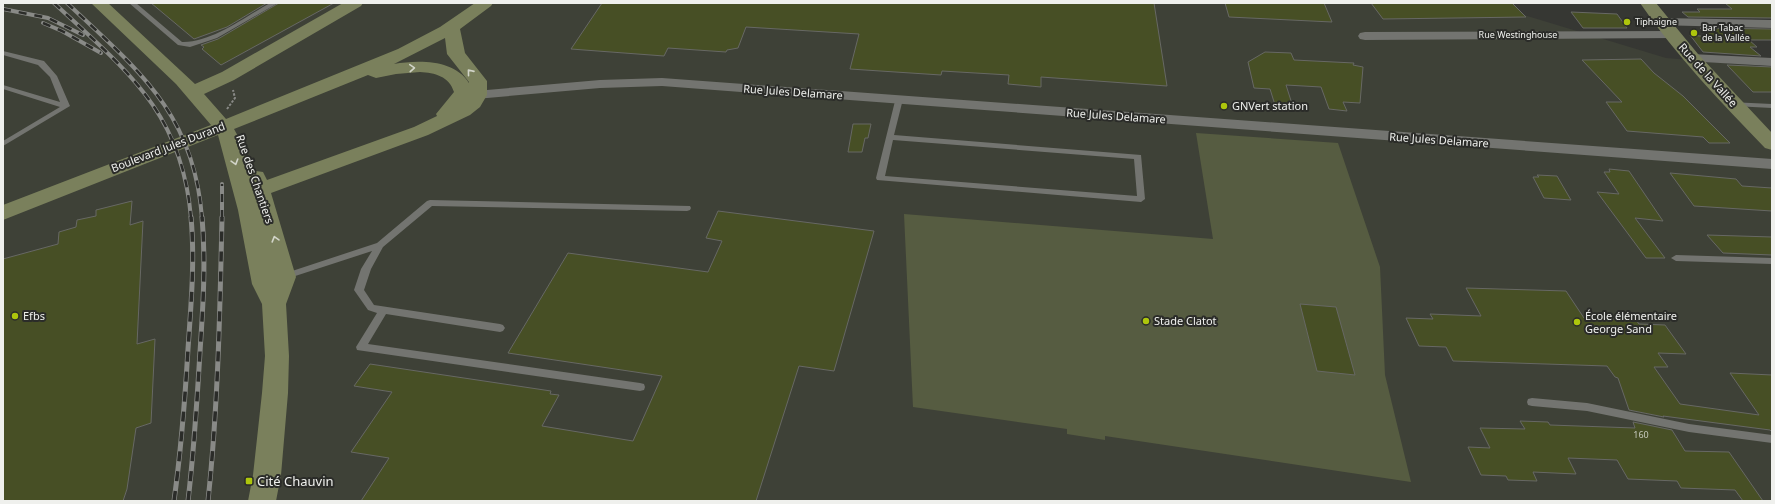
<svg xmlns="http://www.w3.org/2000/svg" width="1775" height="504" font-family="'Noto Sans',sans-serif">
	<rect width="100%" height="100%" fill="#363733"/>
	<path fill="#3e4137" d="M3,3H1484L1666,58L1772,67V501H3Z"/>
	<path fill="#565c41" d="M1196,133L1338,143L1380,267L1385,375L1411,482L1105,436V440L1067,434V429L913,407L904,214L1213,239Z"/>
	<g fill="#474f25" stroke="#676864">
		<path d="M151,3H267L227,27L194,39Z"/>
		<path d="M279,3H334L221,65L202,49L204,47L201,45L218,39Z"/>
		<path d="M602,3H1154L1167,86L1041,77V87L1008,84L1009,75L942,71L941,75L850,69L859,34L746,27L738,48L727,50L726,52L668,48L664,56L571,49Z"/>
		<path d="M1225,3H1324L1332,22L1229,17Z"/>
		<path d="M1371,3H1512L1526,17L1383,19Z"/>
		<path d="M1725,3H1772V18L1688,17L1682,12H1700L1697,9H1732Z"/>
		<path d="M1571,12L1617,14L1627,28H1583Z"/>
		<path d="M1700,28L1772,29V40H1749L1757,47H1750L1761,56L1703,52L1690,35L1710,37Z"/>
		<path d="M1265,52L1291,53L1294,60L1354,63L1353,65L1363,67L1360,103L1343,102L1347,111L1329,109L1321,87L1286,85L1293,107L1275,105L1270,89L1254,88L1248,62Z"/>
		<path d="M1641,59L1654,73L1683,96L1730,143H1709L1703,137L1627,131L1606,102H1622L1582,60Z"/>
		<path d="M1727,65L1772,67V92H1753Z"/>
		<path d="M853,124H871L868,138H865L862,152H848Z"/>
		<path d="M1609,169L1629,171L1663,221L1635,218L1665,258H1646L1597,192L1619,194L1604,172H1610Z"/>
		<path d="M1670,173L1736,179L1742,186L1772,188V211L1694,206Z"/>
		<path d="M1537,175L1557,176L1571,200L1544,198L1533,177H1539Z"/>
		<path d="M132,201L130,225L143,221L137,344L155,339L151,423L136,428L127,489L123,501H3V259L58,244L59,232L76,227L77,220L96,216V210Z"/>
		<path d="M718,211L874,231L834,371L799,366L756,501H361L389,458L351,452L392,392L354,386L370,364L551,391L550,394L559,395L542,426L633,441L662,376L508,353L568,253L708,272L722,241L706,238Z"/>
		<path d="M1707,235L1772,237V255L1723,253Z"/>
		<path d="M1466,288L1566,291L1584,318L1636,320L1639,324L1665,325L1686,354L1658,353L1668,367H1654L1680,404L1759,415L1730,373L1772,375V432L1770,430L1663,416L1664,417L1629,410L1618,378L1615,377L1607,366L1453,361L1446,347L1419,346L1406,318L1433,319L1430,314L1481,316Z"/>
		<path d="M1300,304L1336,307L1355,375L1317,371Z"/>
		<path d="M1520,421L1548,422L1550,425L1635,428L1633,422L1672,430L1685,451L1729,452L1763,501H1743L1735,490L1681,488L1677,481L1628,479L1617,460L1568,458L1576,474L1533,472L1537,481L1508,480L1506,476L1481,475L1468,447L1490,448L1480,428L1525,429Z"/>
	</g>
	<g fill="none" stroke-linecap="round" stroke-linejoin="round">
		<path stroke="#898a87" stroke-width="2" stroke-dasharray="2.5 1.5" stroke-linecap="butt" d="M227,109L235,98L233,90"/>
		<g fill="#737470" fill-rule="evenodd">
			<path d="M129,3H136L182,42C211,43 245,17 270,3H278L217,38L190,47L178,45Z"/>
			<path d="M3,51L44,61L57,76L70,106L3,146V141L60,107L3,89V85L60,102L50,77L38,65L3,55Z"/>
			<path d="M896,97H899L903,99L894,135L1141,155L1145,199L1141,202L877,180L876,178ZM893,140L1134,159L1137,196L885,176Z"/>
			<path d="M1730,102L1772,104V108L1733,106H1730Z"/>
			<path d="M430,200L690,206L691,208L690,210L687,211L432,206L383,247L371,269L364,290L374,305L500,324L503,325L505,328L503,331L500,332L386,314L368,344L640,383L644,384L645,387L644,390L640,391L357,350L356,347L377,313L368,310L354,290L361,269L372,251L283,280L278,277L280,275L377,243L427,201Z"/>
			<path d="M1676,255L1772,258V264L1676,261L1671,258Z"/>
			<path d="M1532,398L1587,403L1689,424L1772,435V443L1689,432L1587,411L1532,406L1528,405L1527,402L1528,399Z"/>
		</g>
		<g fill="#737470" fill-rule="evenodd">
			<path d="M1661,18L1772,20V28L1656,25L1655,22L1656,19Z"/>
			<path d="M1671,31L1676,32L1678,35L1676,38L1365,40L1360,39L1358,36L1360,33L1365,32Z"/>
			<path d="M1691,54L1772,58V66L1686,61L1684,58L1686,55Z"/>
			<path d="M662,78L1772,159V169L662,86L600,88L464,100L459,99L457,96L459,93L464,92L600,80Z"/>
		</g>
		<g fill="#7a805c" fill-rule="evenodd">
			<path d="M91,3H108L195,84L222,72L343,3H363L361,6L234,80L204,94L226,119L398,49L440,27L475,3H493L491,6L460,29L465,53L487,81V95L480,107L470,115L428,135L271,193L296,277L286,304L289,356L288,393L281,475L276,501H248L253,475L262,393L265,356L262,304L252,284L238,210L218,135L3,220V205L211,125L176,84ZM445,38L447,54L469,82V83C454,59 418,60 394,64ZM420,72C435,73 449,76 454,92L436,114L437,116L414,127L267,180L263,172L256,171L249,172L240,140L234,129L368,75L376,78L396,74Z"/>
			<path d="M1640,3H1656L1698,54L1772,133V150L1765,148C1721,102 1676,56 1640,3Z"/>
		</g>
		<defs>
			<g id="rail-far1">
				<path d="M54,3C127,71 182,112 191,218"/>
				<path d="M67,3C138,70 194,113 202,218"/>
				<path d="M3,9L48,18L83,35"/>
				<path d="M43,23L62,31L101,53"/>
				<path d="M222,218V184"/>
			</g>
			<g id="rail">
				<path d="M174,501C181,450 185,400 188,349C191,305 195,261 191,217"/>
				<path d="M188,501C194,451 197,402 200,352C203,307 206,262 202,217"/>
				<path d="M208,501C218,406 220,312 222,217"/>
			</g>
		</defs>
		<use href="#rail-far1" stroke="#898a87" stroke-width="4"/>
		<use href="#rail" stroke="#898a87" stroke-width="5"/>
		<use href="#rail-far1" stroke="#2b2c29" stroke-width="2.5" stroke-dasharray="8" stroke-linecap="butt"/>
		<use href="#rail" stroke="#2b2c29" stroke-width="3.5" stroke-dasharray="10" stroke-linecap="butt"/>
	</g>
	<defs><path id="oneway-chevron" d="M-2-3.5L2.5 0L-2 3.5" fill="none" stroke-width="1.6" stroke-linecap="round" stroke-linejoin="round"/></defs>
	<g stroke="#d2d4c9">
		<use href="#oneway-chevron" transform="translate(412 68) rotate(-4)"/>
		<use href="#oneway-chevron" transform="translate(470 72) rotate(-129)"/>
		<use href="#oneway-chevron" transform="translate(235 162) rotate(73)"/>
		<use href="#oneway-chevron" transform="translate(275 239) rotate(-106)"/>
	</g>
	<g fill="#aec60c" stroke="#2b2c29" stroke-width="1.5">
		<circle cx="1627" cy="22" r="4"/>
		<circle cx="1694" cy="33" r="4"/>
		<circle cx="1224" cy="106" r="4"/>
		<circle cx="15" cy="316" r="4"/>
		<circle cx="1146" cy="321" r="4"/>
		<circle cx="1577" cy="322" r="4"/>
		<rect x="245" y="477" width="8" height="8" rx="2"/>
	</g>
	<g text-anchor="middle" stroke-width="4" stroke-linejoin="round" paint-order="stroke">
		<g font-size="9" fill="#eff0ed" stroke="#2b2c29" text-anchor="start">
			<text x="1635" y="25">Tiphaigne</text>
			<text x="1702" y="31">Bar Tabac<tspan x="1702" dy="10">de la Vallée</tspan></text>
		</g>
		<g font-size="9" fill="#eff0ed" stroke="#2b2c29">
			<text x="1518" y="38">Rue Westinghouse</text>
		</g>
		<g font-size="9" fill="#c5c8bb">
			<text x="1641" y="438">160</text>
		</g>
		<g font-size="11" fill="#eff0ed" stroke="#2b2c29">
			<text transform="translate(1708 75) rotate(48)" y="4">Rue de la Vallée</text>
			<text transform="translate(793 92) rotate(4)" y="4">Rue Jules Delamare</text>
			<text transform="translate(1116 116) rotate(4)" y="4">Rue Jules Delamare</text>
			<text transform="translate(1439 140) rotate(4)" y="4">Rue Jules Delamare</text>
			<text transform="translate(168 147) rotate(-21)" y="4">Boulevard Jules Durand</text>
			<text transform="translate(255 179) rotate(71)" y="4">Rue des Chantiers</text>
		</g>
		<g font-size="11" fill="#eff0ed" stroke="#2b2c29" text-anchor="start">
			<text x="1232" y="110">GNVert station</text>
			<text x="23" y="320">Efbs</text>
			<text x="1585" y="320">École élémentaire<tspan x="1585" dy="13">George Sand</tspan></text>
			<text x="1154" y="325">Stade Clatot</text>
		</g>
		<g font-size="13" fill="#eff0ed" stroke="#2b2c29" text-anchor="start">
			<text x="257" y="486">Cité Chauvin</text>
		</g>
	</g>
	<rect width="1775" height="504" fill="none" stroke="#eff0ed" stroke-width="8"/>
</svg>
